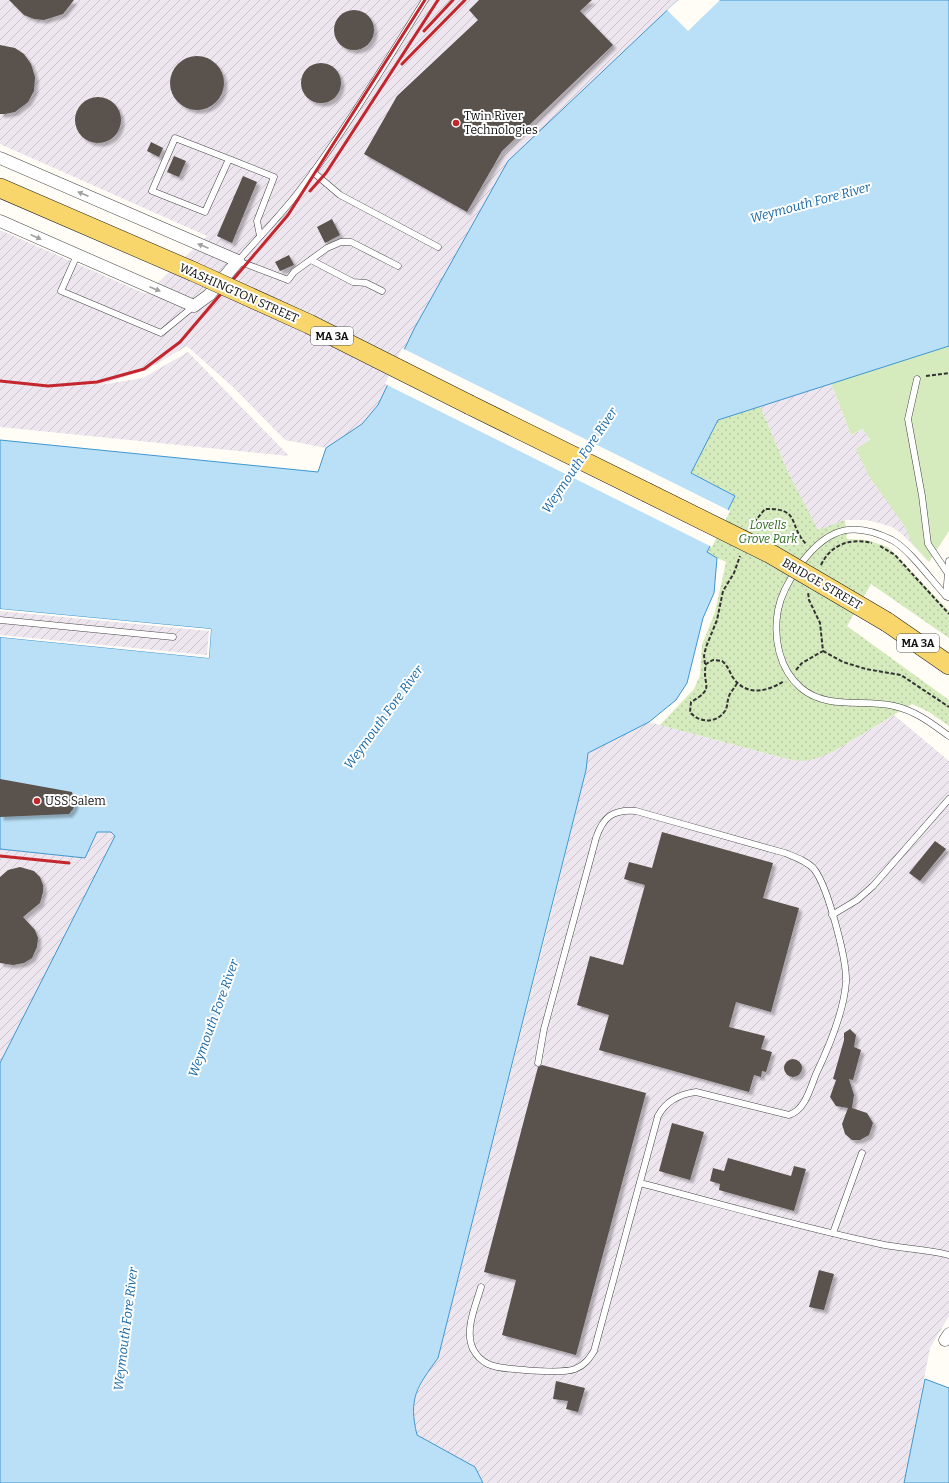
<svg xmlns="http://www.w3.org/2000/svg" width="949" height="1483" font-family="Bitter,serif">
	<defs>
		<pattern id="industrial-furrows" width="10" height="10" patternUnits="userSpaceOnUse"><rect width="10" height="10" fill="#eee6ef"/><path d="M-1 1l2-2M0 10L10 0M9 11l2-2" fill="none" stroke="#cbc4cc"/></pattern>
		<pattern id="park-dots" width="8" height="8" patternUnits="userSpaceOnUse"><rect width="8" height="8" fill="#d5ebbd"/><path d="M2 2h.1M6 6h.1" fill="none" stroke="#b6c8a1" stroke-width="1.8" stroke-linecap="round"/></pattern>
		<filter id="shadow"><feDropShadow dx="3.5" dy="3.5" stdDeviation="1" flood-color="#0004"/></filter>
	</defs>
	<rect width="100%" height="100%" fill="#fffdf5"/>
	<g fill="url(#industrial-furrows)">
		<path d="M0,0H678L667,10L399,359L378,405L362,424L326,448L285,440L235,389L187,346L148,369L100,385L143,378L188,352L289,456L0,427V230L146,294L207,236L0,144Z"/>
		<path d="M831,383L851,435L864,429L929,562L902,534L892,527L879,523L866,520H845L818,531L788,472L760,406Z"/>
		<path d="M0,609L211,629L209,658L0,637Z"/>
		<path d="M894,715L949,761V1316L930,1348L904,1483H483L475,1467L417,1435L412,1417L414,1399L424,1378L438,1358L550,918L586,770L588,752L649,722L791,760L836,750Z"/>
		<path d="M97,832H111L115,836L0,1063V849L84,858Z"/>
	</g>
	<path fill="#d5ebbd" d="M949,346V531L929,562L912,543L905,527L869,476L856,449L870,440L863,429L851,435L831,383Z"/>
	<path fill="url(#park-dots)" d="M760,406L788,472L818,530L845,520L847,539L867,540L888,547L949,611V638L871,584L847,626L949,700V726L929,712L912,704L836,750L818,758L804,761L791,760L660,725L694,689L700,675L702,645L715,612L726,562L707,553L735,496L691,473L718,420Z"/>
	<g fill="#b9e0f7" stroke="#3f96cf">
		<path d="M678,0H949V346L718,420L691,473L735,496L707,552L717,558L714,593L703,618L687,683L676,700L649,722L588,753L586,770L438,1358C417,1387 408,1398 417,1435L475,1467L483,1483H0V1063L115,836L111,832H97L85,858L0,849V637L209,658L211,629L0,609V440L318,472L326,448L362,424L378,405L414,329L508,161Z"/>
		<path d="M925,1379L949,1388V1483H904Z"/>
	</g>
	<g fill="#fffdf5">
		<path d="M678,0H720L688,31L667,10Z"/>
		<path d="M402,348L730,511L712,547L385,384Z"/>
		<path d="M0,609L211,629L209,658L0,637V635L207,655L209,631L0,611Z"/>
	</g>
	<g fill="#5a524d" filter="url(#shadow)">
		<path d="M9,0H74L63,14L44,20L34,19L24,15Z"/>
		<path d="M479,0H592L580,11L613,45L502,151L467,212L364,154L397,96L478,20L469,10Z"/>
		<circle cx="354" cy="30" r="20"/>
		<path d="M0,45L15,48L24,54L31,64L35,77L34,91L28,102L15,112L5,114H0Z"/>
		<circle cx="197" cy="83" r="27"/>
		<circle cx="321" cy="83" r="20"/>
		<circle cx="98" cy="120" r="23"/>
		<path d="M151,142L163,148L159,157L147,151Z"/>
		<path d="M174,156L186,161L179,177L167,172Z"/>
		<path d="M243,176L257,182L232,243L217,236Z"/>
		<path d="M332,219L340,235L325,243L317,227Z"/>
		<path d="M289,255L294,265L280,271L275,262Z"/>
		<path d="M0,779L72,792L75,804L73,809L69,814L0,817Z"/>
		<path d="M662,832L773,863L763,898L799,908L771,1012L736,1002L729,1027L765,1036L761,1049L772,1052L766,1072L762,1071L761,1077L754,1075L749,1092L599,1050L609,1015L577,1005L590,956L623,965L645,885L624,879L629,862L652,868Z"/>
		<path d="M935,841L946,849L920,881L909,873Z"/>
		<path d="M20,867L34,871L40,877L43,885V892L40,903L23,917L35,930L38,938L37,947L32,958L24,963L13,965L0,963V877L8,870Z"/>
		<path d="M850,1029L856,1035L854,1047L861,1050L853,1080L849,1079L854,1095L852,1108L867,1113L873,1123L869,1135L860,1140H852L845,1134L842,1124L848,1108L836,1106L830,1097L836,1080L833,1079L844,1040V1033Z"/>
		<circle cx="793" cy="1068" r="9"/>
		<path d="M542,1065L646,1093L576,1355L502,1335L516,1280L484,1272L538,1067Z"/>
		<path d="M672,1123L704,1132L690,1180L659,1171Z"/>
		<path d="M728,1158L791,1176L794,1166L806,1169L794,1211L719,1190L720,1184L710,1181L713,1168L724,1171Z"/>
		<path d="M819,1270L834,1274L824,1310L809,1307Z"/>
		<path d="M556,1381L585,1388L578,1412L566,1409L568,1401L553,1399Z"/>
	</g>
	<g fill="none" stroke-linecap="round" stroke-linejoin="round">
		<defs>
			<g id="service">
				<path d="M229,159L175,138L152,191L205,212L229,159L274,177L257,221L260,236"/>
				<path d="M313,172L340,195L438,247"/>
				<path d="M77,255L61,291L161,333L194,306"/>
				<path d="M311,260L353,282L366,283L382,291"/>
				<path d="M398,266L351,242H341L327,248L294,272L288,280L238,261C259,237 281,215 300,190C346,129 385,64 425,0"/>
				<path d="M917,379L908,419L922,496L928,544L947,572"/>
				<path d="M946,596C932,581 909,549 892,540C874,531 852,525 834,534C810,545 783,584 778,610C773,638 779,669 801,688C827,710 864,699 894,706C916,711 931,723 949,736"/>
				<path d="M948,597L946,596L949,561"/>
				<path d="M0,620L173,637"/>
				<path d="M832,915L857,900L873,886L949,799"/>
				<path d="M640,1183C720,1204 799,1227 880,1244C903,1249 926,1249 949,1255"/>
				<path d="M833,1233L862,1153"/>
				<path d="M481,1287C476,1305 464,1330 473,1349C476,1355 482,1361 488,1364C500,1370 562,1374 575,1369C585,1365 589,1359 594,1351L658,1116C666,1101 680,1094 696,1092L789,1115C805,1110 810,1089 816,1074C828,1049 844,1010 846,982C847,960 828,887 814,869C807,861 795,857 785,853L636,811C613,809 603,817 596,838L544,1029L538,1063"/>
			</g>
			<g id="minor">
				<path d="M0,158L238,261L209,295L194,306L0,221"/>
				<path d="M945,1340L949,1334"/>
			</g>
			<g id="primary">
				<path d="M0,188L192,271"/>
				<path d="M470,405L646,492"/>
				<path d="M887,622L949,665"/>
			</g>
		</defs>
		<use href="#service" stroke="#444" stroke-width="7"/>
		<use href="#minor" stroke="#444" stroke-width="13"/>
		<use href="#primary" stroke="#222" stroke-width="20"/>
		<g stroke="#333" stroke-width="2" stroke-dasharray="4 2" stroke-linecap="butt">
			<path d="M926,376L949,373"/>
			<path d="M752,528L756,520L765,509C802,508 787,525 807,545"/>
			<path d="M880,546L895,555L949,614"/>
			<path d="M821,565C831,544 850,538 872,543"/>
			<path d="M823,651L843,662L866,669L901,675L949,707"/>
			<path d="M705,664L704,656L706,647L717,620L723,591L734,573L740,556"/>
			<path d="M796,670L802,663L823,651L820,623L809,600L808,592"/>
			<path d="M737,683C735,688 731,691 729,696C727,701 728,706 725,711C716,724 699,723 690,712L691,702C717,687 701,686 706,664L713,660L722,661C727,665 729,670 732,676C745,697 767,692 784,681"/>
		</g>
		<use href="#service" stroke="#fff" stroke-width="6"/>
		<use href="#minor" stroke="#fff" stroke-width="12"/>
		<use href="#primary" stroke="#f9d66b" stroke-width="19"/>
		<g stroke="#c4262e" stroke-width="3">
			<path d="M424,31L453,0"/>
			<path d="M402,64L465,0"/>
			<path d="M310,191L326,173L438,0"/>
			<path d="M0,381L48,386L97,382L144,369L180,342L288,215L425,0"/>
			<path d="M0,856L69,863"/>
		</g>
		<defs>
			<g id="primary-bridge">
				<path d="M192,271L309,324L470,405"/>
				<path d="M646,492L771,554L887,622"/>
			</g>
		</defs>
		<use href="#primary-bridge" stroke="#222" stroke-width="20" stroke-linecap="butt"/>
		<use href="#primary-bridge" stroke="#f9d66b" stroke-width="19"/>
	</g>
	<defs><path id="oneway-solid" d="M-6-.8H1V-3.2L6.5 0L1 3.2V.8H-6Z"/></defs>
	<g fill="#a0a0a0">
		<use href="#oneway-solid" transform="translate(83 194) rotate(-157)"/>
		<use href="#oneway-solid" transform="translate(36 237) rotate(24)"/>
		<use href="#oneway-solid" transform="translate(203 246) rotate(-157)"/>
		<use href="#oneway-solid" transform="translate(155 289) rotate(23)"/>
	</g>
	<g fill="#c4262e" stroke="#fff" stroke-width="1.5">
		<circle cx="456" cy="123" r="4"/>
		<circle cx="37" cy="801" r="4"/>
	</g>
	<g text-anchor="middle" stroke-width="4" stroke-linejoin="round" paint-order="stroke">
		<g fill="#fff" stroke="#585858" stroke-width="1">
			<rect x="311" y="327" width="42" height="18" rx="3"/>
			<rect x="897" y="634" width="42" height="18" rx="3"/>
		</g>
		<g font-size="11" font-weight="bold" fill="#111">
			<text x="332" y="340">MA 3A</text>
			<text x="918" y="647">MA 3A</text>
		</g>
		<g font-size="12" fill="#111" stroke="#fff" text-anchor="start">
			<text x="464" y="120">Twin River<tspan x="464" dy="14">Technologies</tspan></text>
			<text x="45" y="805">USS Salem</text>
		</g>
		<g font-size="12" fill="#111" stroke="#fff">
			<text transform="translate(239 293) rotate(24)" y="4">WASHINGTON STREET</text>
			<text transform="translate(822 584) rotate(30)" y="4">BRIDGE STREET</text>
		</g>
		<g font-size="12" font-style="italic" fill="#2f6b1f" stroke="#fff">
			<text x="768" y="529">Lovells<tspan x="768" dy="14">Grove Park</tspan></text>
		</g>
		<g font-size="13" font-style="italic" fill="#1768a6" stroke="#fff">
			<text transform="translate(810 202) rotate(-15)" y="5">Weymouth Fore River</text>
			<text transform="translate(579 460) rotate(-56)" y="5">Weymouth Fore River</text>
			<text transform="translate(383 717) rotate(-54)" y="5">Weymouth Fore River</text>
			<text transform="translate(213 1018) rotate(-70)" y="5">Weymouth Fore River</text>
			<text transform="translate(125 1329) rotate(-83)" y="5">Weymouth Fore River</text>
		</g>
	</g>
</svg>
